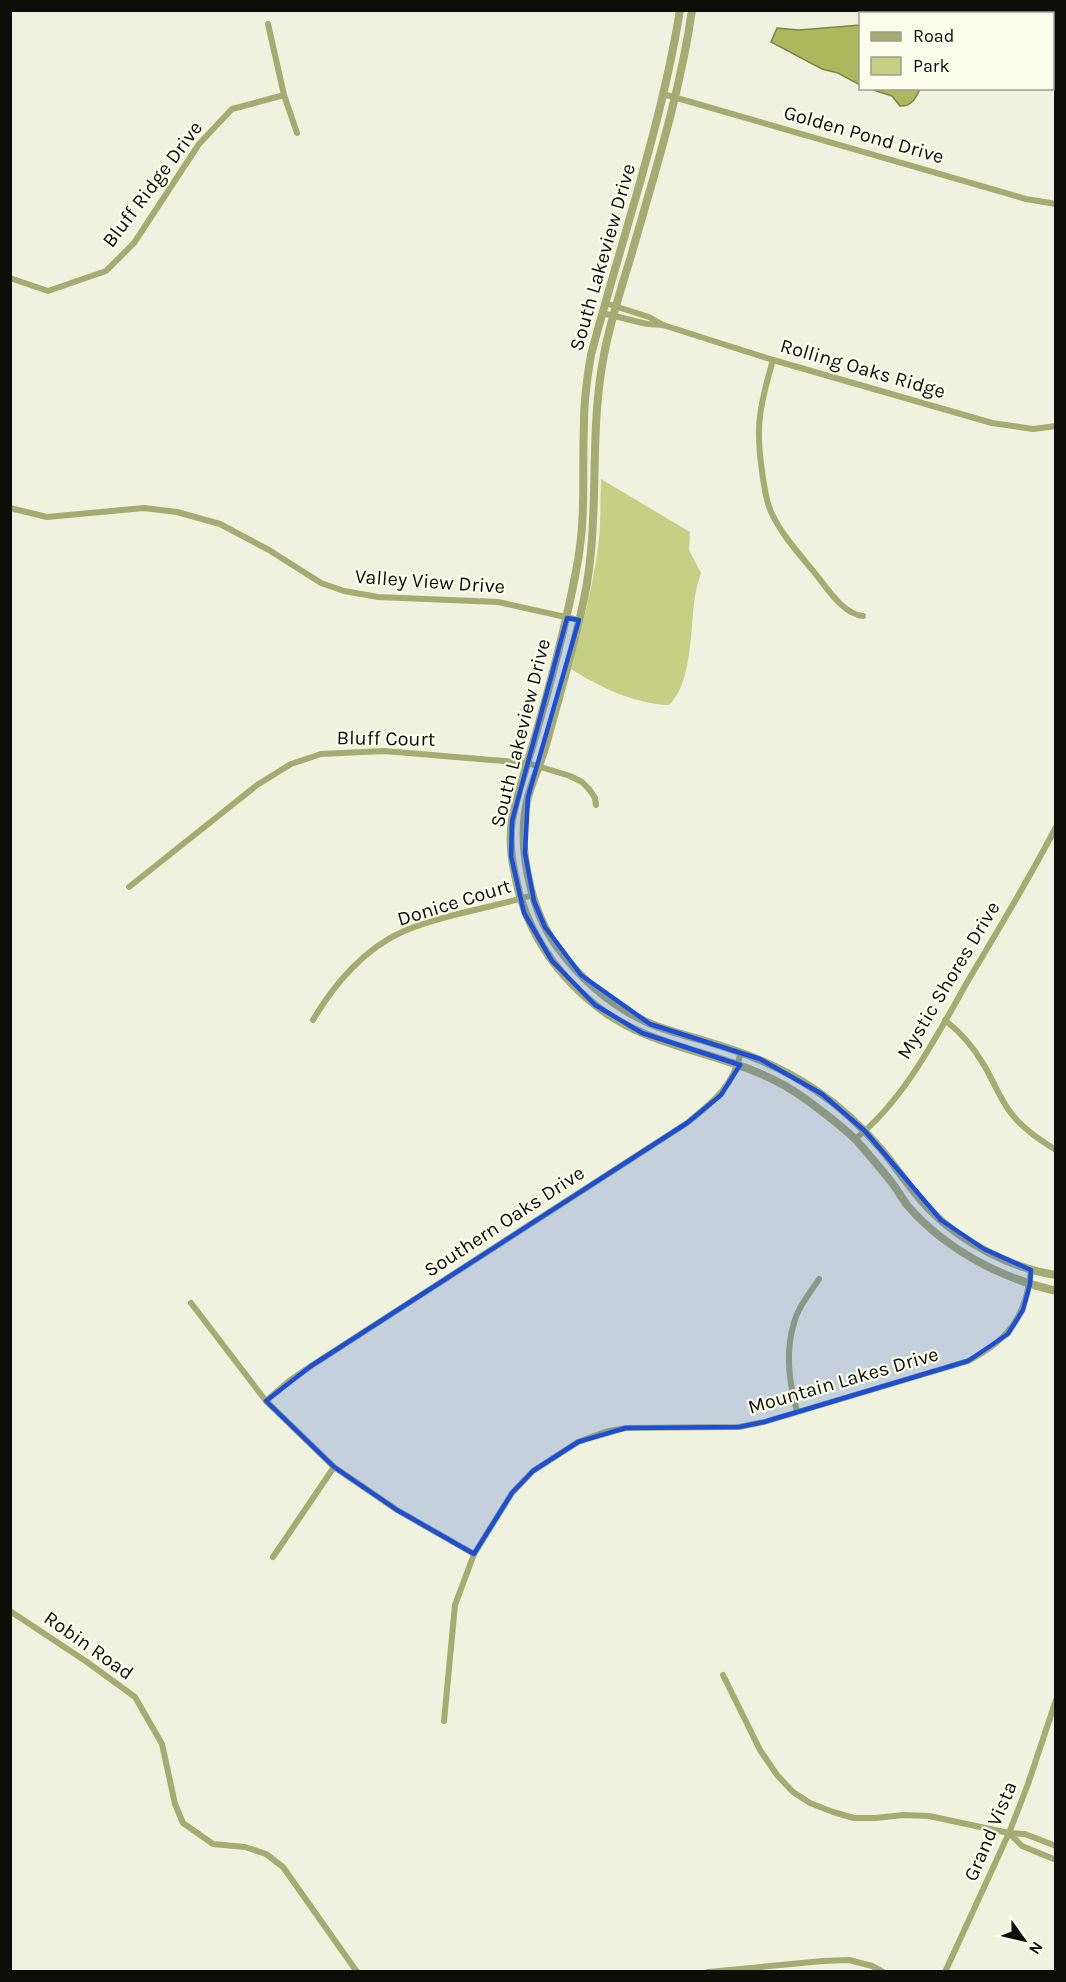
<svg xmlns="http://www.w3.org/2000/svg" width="1066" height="1982" font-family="Karla,sans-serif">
	<rect width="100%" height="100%" fill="#eef2df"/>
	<path fill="#c6d084" d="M601,479L690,532L689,550L701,573C699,580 696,588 695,596C690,628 693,682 669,705C635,704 599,687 571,669C582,626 594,583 599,539C601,519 600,499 601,479Z"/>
	<g fill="#adb75d" stroke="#7d8444" stroke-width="1.5">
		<path d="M860,25V85L838,73L822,69L771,42L777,28L799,30Z"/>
		<path d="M870,89L920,88V89C916,98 911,107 900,106L892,96Z"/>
	</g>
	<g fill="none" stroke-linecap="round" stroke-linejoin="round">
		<g stroke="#a4ac72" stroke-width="6">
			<path d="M268,24L284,95L297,133"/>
			<path d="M663,94L1026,199L1056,204"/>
			<path d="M10,278L48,291L106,271L134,243L199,144L232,109L284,95"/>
			<path d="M605,303L649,317L663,325"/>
			<path d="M602,313L647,324L663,325L773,360L992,423L1033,429L1056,426"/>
			<path d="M773,360C759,408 755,428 763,478C765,490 766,502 772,514C783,537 802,557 818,577C829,591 844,614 863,616"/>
			<path d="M10,508L47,517L144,508L177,512L220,524L269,550L321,583L344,591L378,597L498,602L579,620"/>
			<path d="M129,887L257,785L291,764L321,754L384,751L527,763L570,776L582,782L589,789L595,798L596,805"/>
			<path d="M313,1020C334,984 365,948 404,931C445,914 491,908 533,895"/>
			<path d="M945,1020C960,1032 972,1045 982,1062C994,1080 1000,1102 1015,1118C1026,1131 1041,1141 1056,1150"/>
			<path d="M855,1139C905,1100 938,1033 969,979C999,929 1029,879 1056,827"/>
			<path d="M191,1303L266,1401L334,1467L397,1510L474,1554"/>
			<path d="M266,1401L289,1381L311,1366L687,1123C713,1102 733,1087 741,1052"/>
			<path d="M797,1411C789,1383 785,1352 794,1323C798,1307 810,1293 819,1279"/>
			<path d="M273,1557L334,1467"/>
			<path d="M10,1611L87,1662L135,1697L162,1744L175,1804L183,1823L213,1844L245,1847L266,1854L283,1867L357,1972"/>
			<path d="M723,1675L760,1750L777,1775L793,1792L810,1803L833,1812L854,1818H875L904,1815L929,1816L1009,1833L1025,1834L1056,1846"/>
			<path d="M444,1721L455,1605L474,1554L512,1493L533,1471L578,1442L605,1432L626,1428L739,1427L764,1422L968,1361C1008,1341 1027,1315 1031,1270"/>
			<path d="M1009,1833L1022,1846L1056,1860"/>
			<path d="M708,1972L823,1961L849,1960L872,1966L883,1972"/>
			<path d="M945,1972L1009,1833L1028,1784L1056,1700"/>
		</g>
		<g stroke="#a4ac72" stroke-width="8">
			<path d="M680,10C661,128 621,241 591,355C587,378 584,400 584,423C582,469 586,515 578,560C568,618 553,674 537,730C529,759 518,789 512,820C509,839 511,857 515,875C525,928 553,971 595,1005C655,1054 740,1051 804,1098C822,1111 841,1125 857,1141C869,1155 882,1170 893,1184C898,1191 902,1198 907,1205C945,1249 1000,1278 1056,1291"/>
			<path d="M692,10C680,94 654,175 631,256C621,289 610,322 604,355C588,436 601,519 584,599C574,648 559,697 546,745C541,763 533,779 528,797C516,843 530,911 558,948C581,980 613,1007 649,1023C666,1031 684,1034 702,1040C743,1052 781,1066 817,1091C841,1107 862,1127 881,1149C898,1169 912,1192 931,1211C961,1242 1013,1269 1056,1275"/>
		</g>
	</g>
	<path fill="#1d4ed8" fill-opacity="0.2" stroke="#1d4ed8" stroke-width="4.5" stroke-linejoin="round" d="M567,618L579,620L528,797L525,853L534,901L545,927L581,975L650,1024L760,1059L822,1094L865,1131L941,1220L984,1249L1031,1270L1030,1284L1023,1310L1008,1334L968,1361L764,1422L739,1427L626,1428L578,1442L533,1471L512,1493L474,1554L397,1510L334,1467L266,1401L311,1366L687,1123L721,1095L740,1065L642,1033L595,1005L552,961L524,913L511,856L512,821Z"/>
	<g text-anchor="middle" stroke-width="4.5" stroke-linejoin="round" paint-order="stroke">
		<g font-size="20" fill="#0d0e08" stroke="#fcffec">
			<text transform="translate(864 134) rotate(16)" y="7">Golden Pond Drive</text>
			<text transform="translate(152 184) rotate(-53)" y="7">Bluff Ridge Drive</text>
			<text transform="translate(602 257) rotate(-74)" y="7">South Lakeview Drive</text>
			<text transform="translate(863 368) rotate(16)" y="7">Rolling Oaks Ridge</text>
			<text transform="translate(430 581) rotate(4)" y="7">Valley View Drive</text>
			<text transform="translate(520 733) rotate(-76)" y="7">South Lakeview Drive</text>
			<text transform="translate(386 738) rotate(1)" y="7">Bluff Court</text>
			<text transform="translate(454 902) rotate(-17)" y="7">Donice Court</text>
			<text transform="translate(948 980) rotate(-59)" y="7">Mystic Shores Drive</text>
			<text transform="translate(504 1221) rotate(-33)" y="7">Southern Oaks Drive</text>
			<text transform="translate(843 1380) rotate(-16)" y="7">Mountain Lakes Drive</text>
			<text transform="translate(89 1645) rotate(35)" y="7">Robin Road</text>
			<text transform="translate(990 1831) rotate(-67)" y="7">Grand Vista</text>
		</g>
	</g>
	<rect width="1066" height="1982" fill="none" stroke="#0d0e08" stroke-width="24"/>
	<rect x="859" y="12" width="195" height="78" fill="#fcffec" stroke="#9c9f91" stroke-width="1.5"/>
	<rect x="871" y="32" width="30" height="9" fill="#a4ac72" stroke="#9c9f91" stroke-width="1.5"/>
	<text x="913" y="42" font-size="18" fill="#0d0e08">Road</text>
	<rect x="871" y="57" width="30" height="18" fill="#c6d084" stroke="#9c9f91" stroke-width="1.5"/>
	<text x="913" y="72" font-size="18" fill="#0d0e08">Park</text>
	<g transform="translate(1024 1940) rotate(124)" stroke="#fcffec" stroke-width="4.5" paint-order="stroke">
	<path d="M0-4.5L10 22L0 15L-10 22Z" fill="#0d0e08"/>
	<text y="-9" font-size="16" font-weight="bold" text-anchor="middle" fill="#0d0e08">N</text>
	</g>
</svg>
